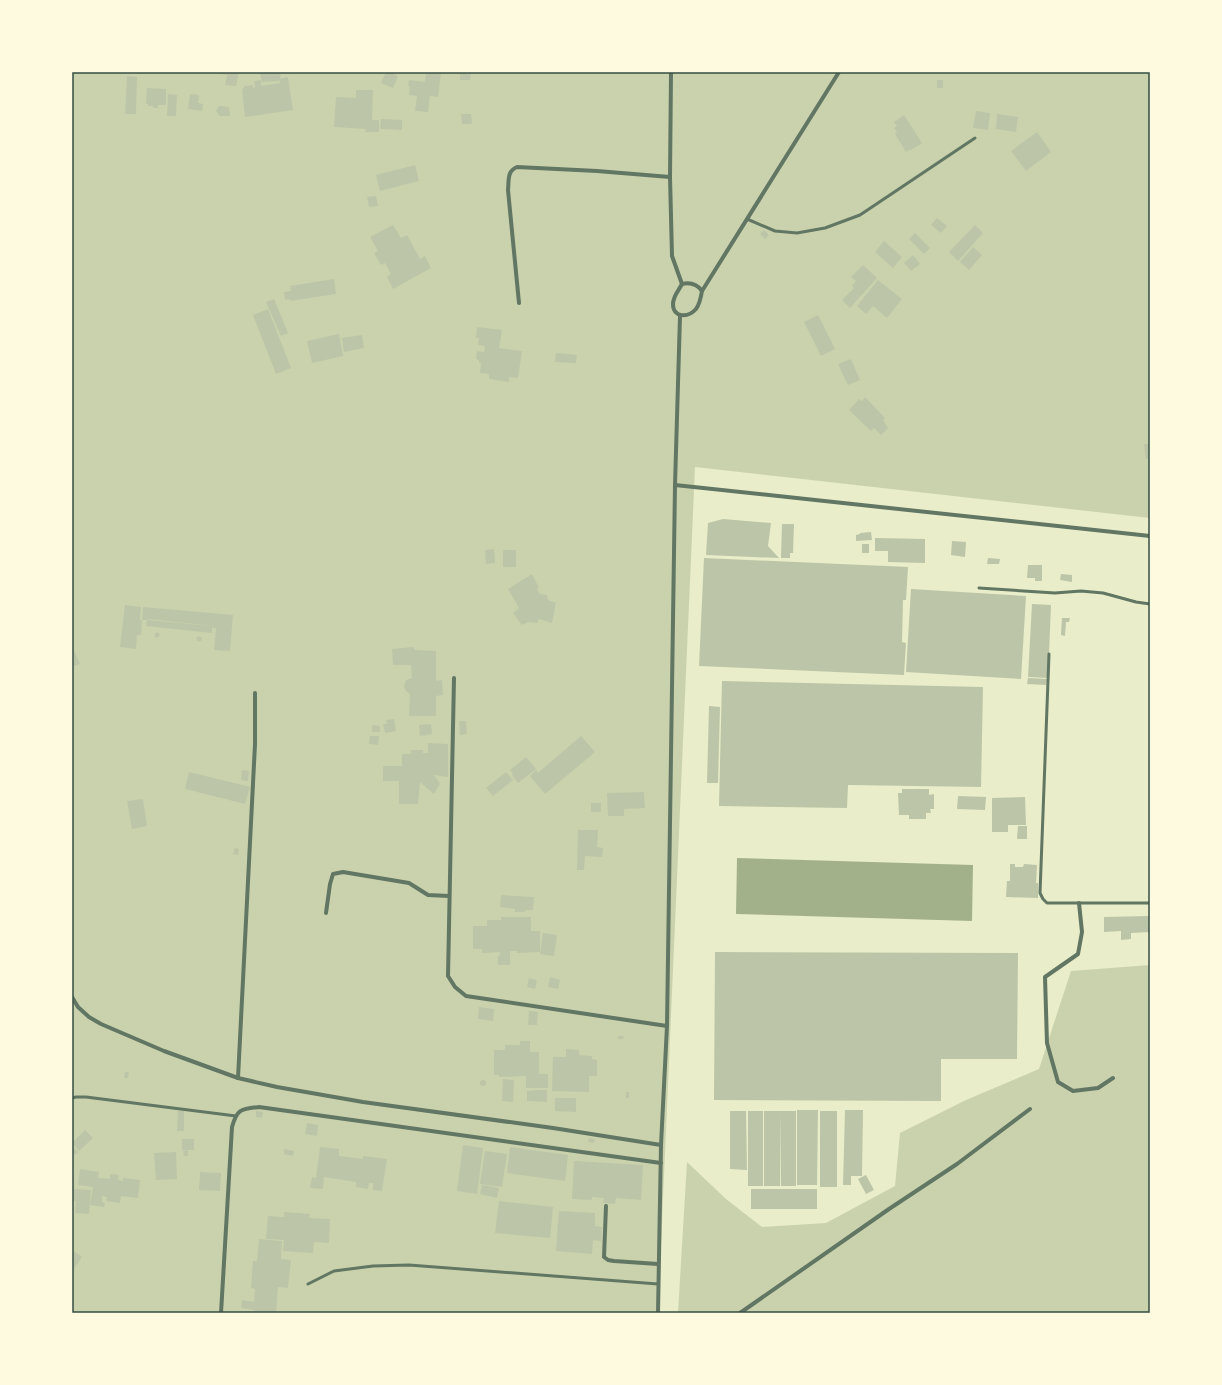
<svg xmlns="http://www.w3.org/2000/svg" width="1222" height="1385" font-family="'Fira Sans',sans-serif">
	<rect width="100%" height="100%" fill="#e9edc9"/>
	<g fill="#cad2ad">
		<path d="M72,72H1150V518L695,467L658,1313H72Z"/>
		<path d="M1150,965V1313H678L687,1162L726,1199L762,1227L826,1223L895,1186L900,1133L966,1100L1039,1069L1071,971Z"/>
	</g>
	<path fill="#a3b18a" d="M737,858L973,865L972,921L736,914Z"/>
	<g fill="#bcc5a7">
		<path d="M209,72H239L236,86L225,85L227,75Z"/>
		<path d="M261,72H279L281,76L278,81L262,82L260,74Z"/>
		<path d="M386,72H390L398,76L393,88L381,83Z"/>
		<path d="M426,72H441L438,97L430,96L428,112L415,111L417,96L409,95L410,86H408L409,80L425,82Z"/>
		<path d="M460,72H471L470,80H460Z"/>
		<path d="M127,76L137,77L136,114H125Z"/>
		<path d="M288,77L293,110L245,117L242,89L244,88V86L253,85V88L255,87L254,81L261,80V86L280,83L279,79Z"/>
		<rect x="937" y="80" width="6" height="8"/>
		<path d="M147,88L166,89V105H158V108H153V106H148V104H146Z"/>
		<path d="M356,90H373L372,120H379V132H365L366,129L334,127L336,97L356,98Z"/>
		<path d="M168,94L177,95L176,116H167Z"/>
		<path d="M190,94L199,95L198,103L203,104L202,111L188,109Z"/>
		<path d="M219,106L229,107L230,116H220L216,111Z"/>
		<path d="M976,111L990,113L988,130L973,128Z"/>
		<path d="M461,114H471L472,124H462Z"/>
		<path d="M997,114L1018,117L1016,132L996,129Z"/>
		<path d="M904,115L922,143L911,150L910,149L906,152L895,134L897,132L894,128L897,126L894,122Z"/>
		<path d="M381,119L402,120V130L380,129Z"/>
		<path d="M1037,132L1051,152L1026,171L1011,151Z"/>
		<path d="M415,165L419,181L380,191L376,175Z"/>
		<path d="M376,196L378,206L369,207L367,197Z"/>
		<path d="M937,218L947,226L941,233L931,225Z"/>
		<path d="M393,225L401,238L407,235L420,259L425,256L431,268L393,289L387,277L391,274L385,263L381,265L374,253L378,251L370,237Z"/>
		<path d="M975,225L983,233L958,261L949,252Z"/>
		<path d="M764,230L769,235L765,239L760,234Z"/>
		<path d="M915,233L930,248L924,254L909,239Z"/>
		<path d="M884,241L902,257L893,268L875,252Z"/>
		<path d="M973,247L982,255L969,270L960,262Z"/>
		<path d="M913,255L920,264L911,271L904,263Z"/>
		<path d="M863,265L877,278L850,308L842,300L854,288L852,286L856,281L851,277Z"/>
		<path d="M334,279L336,294L290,301V299L285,300L284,292L291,291L290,286Z"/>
		<path d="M878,280L902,299L887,318L873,306L866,314L857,306Z"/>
		<path d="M274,299L288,333L281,336L266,302Z"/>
		<path d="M268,309L291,368L276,374L253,315Z"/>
		<path d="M818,315L835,349L821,356L804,322Z"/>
		<path d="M477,327L502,330L499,348L522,351L518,378L509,377V382L489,379V374L480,373L481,363H479V360L476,359L477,351L484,352L485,346L478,345L479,338H476Z"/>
		<path d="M339,334L343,356L312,363L307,341Z"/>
		<path d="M362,335L364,348L344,352L342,338Z"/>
		<path d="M556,353L577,355L576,363L555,362Z"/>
		<path d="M851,359L860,380L848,385L838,364Z"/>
		<path d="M865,397L885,418L883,420L888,428L881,435L874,428L871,431L849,410L859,399L862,401Z"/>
		<path d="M1148,442H1150V459H1146L1144,444H1148Z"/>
		<path d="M723,519L771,523L768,546L779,558L706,555L708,523Z"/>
		<path d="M782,524H794L793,553H790V558H781Z"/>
		<path d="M871,532L872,540L856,541V535L860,534V533Z"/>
		<path d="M875,538L925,539V563L888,562V551H875Z"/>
		<path d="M952,541L966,542L965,557L951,555Z"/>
		<rect x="862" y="544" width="7" height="9"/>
		<path d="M494,549L495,563L486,564L485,550Z"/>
		<rect x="503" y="550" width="13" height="17"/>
		<path d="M704,558L908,567L906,600H903L902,642L906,643L904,675L699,666Z"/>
		<path d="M988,558L1000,559L999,564H987Z"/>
		<path d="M1028,565H1042V581H1035V578H1027Z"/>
		<path d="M532,574L539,588L537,589L540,594L547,595L548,600L556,603L552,623L539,619L537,623L528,622L522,625L513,613L519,608L508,589Z"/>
		<path d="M1061,574L1072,575V582L1060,580Z"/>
		<path d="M911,589L1026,596L1021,679L906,672Z"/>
		<path d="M1032,604L1051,605L1048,678L1028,677Z"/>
		<path d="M125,605L141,607L140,620L142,621L141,635H137L136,649L120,647Z"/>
		<path d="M143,607L233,615L230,651L214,650L216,628H212L213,626L147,619L148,616L147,620H142Z"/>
		<path d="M1062,618H1070L1069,622H1066L1065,636L1061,635Z"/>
		<path d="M147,620L212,626V633L146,626Z"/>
		<circle cx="157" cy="635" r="2.5"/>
		<circle cx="199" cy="639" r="2.5"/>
		<path d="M72,646L80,664L72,667Z"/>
		<path d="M413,647L415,650L436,651V681L442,680L443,695L436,696V716H409L410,694L406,691L404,686L406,680L412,678L411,665H393L392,649Z"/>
		<path d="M1028,678L1047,679L1046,685L1027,684Z"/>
		<path d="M722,681L983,687L981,787L848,785L847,808L719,806Z"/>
		<path d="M709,706L720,707L718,783H707Z"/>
		<path d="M394,719L396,731L385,733L383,724H387L386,720Z"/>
		<path d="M459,721H466L467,734L460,735Z"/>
		<path d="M431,724L432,734L420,736L419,725Z"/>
		<path d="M372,725L380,726V732H372Z"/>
		<path d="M370,736H379L378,745L369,744Z"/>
		<path d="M581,736L595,752L545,794L530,776L536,770L538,773Z"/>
		<path d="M428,743L448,744V777L434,775L440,784L434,794L420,782L418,804H399V781H383V766H402V754H411V750H423V753H428Z"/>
		<path d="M526,757L536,769L518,783L512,775L513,774L510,770Z"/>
		<path d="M242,770L249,771L248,781L241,780Z"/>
		<path d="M189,772L250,787L245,804L185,789Z"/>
		<path d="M506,772L513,780L493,796L486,788Z"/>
		<path d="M902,789H929V795L934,794V809H930L931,813H926V819H909V815H899L898,793H902Z"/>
		<path d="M644,792L645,808L624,809V816H608L607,793Z"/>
		<path d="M958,796L986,797L985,810L957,809Z"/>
		<path d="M1025,797L1026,825H1008V832H992V798Z"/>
		<path d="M143,799L147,826L132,829L127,801Z"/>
		<rect x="591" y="803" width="10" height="9"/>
		<path d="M1018,826H1027V839H1017Z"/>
		<path d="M578,830H598L597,847L603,848L602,857L585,856L584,870H577Z"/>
		<path d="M235,848L239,849L238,855L233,854Z"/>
		<path d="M1010,864H1015V867H1023L1024,864L1037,865L1036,883H1038V898L1006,897L1007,881H1010Z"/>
		<path d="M501,895L534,897L533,910H525V912H515V909L500,907Z"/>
		<path d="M1149,916L1150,932L1131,933V939L1121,940V931L1104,932V917Z"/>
		<path d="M501,917H531V931H540V952L517,953V951H510V965H498V956H500V952L482,953V949H473V926H487V920H501Z"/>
		<path d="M543,933L557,935L554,956L540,954Z"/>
		<path d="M715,952L1018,953L1017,1059H941V1101L714,1100Z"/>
		<path d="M550,977L560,980L558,989L548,987Z"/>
		<path d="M529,978L537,980L535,989L527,987Z"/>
		<path d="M479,1007L494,1009L493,1021L478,1019Z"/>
		<path d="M529,1011L538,1012L537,1025H528Z"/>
		<path d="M618,1036H624L623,1039H618Z"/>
		<path d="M520,1041H530V1052H539V1074H548V1088H526V1076L499,1077V1075H494V1050H505V1045H520Z"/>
		<path d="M566,1049L579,1050V1055L592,1056V1059L597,1060V1076H589V1092L552,1091L553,1057H566Z"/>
		<path d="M125,1072H129L128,1078H124Z"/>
		<path d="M503,1079L514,1080L513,1102L502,1101Z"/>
		<circle cx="483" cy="1083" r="3"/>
		<path d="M538,1090H547V1102L527,1101V1091Z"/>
		<rect x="626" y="1092" width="3" height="6"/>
		<path d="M555,1098H576V1112L555,1111Z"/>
		<path d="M797,1110H818L817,1185H797Z"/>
		<path d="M845,1110H863L862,1176H851V1185H843Z"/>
		<path d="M178,1111H184V1131H177Z"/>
		<path d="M256,1111L263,1112L262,1118L256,1117Z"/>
		<path d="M730,1111H746L747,1170L730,1169Z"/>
		<rect x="748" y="1111" width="15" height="75"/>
		<rect x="764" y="1111" width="16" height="75"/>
		<path d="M780,1111H796V1186H781Z"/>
		<rect x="820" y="1111" width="17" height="76"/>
		<path d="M307,1123L318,1125L317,1136L305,1134Z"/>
		<path d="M85,1130L93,1138L79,1151L72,1143Z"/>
		<path d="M589,1138L595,1139L594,1143L588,1142Z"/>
		<rect x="182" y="1139" width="12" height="11"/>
		<path d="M463,1145L483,1148L477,1194L457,1191Z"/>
		<path d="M72,1146L78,1152L75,1155L72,1153Z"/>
		<path d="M320,1147L339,1149V1156L363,1159V1156L387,1159L382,1191L373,1190V1183H369L368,1189L356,1187V1182L324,1177L323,1189L310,1188L312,1177L316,1178Z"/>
		<path d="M510,1147L568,1155L565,1181L507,1173Z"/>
		<path d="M284,1149L294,1151L293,1156L284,1154Z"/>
		<path d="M188,1150V1156H184L183,1151Z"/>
		<path d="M485,1151L507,1154L502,1187L480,1184Z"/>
		<path d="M176,1152L177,1179L156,1180L154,1153Z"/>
		<path d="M574,1161L643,1165L641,1200L616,1198L615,1204L603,1203L604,1198L592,1197V1200L572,1199Z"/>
		<path d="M80,1169L99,1172L98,1178L110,1179V1174L119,1175L118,1180L123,1181V1178L140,1180L138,1198L121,1196L120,1203L106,1201L107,1197L102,1196V1202L105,1203L104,1207L90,1205L93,1187L78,1185Z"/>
		<path d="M200,1172L221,1173L220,1191L199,1190Z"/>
		<path d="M866,1175L874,1190L866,1194L858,1179Z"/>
		<path d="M482,1185L499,1188L497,1198L480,1194Z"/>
		<path d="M72,1189L91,1190L89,1214L75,1213L76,1201H72Z"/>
		<rect x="751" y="1189" width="66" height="20"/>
		<path d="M499,1201L553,1207L550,1238L495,1233Z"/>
		<path d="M559,1211L595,1213V1226L602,1227L601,1241L593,1240L592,1254L556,1251Z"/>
		<path d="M284,1212L310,1214L309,1218L330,1219L329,1243L314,1242L313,1253L283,1251L284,1240L266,1239L268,1216L284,1217Z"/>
		<path d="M259,1239L282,1241L281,1259L291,1260L288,1288L278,1287L276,1313H254V1310L241,1308L242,1300L254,1302L255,1289L251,1288L253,1261H257Z"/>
		<path d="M74,1251L82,1257L72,1272V1254Z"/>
	</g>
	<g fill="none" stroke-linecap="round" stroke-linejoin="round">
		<g stroke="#617663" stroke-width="3">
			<path d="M747,219L775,231L797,233L825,228L860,215L975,138"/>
			<path d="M979,588L1055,593L1081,591L1103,593L1136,602L1150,604"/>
			<path d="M1049,654L1040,893L1043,899L1047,903H1150"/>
			<path d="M72,1098L76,1097H86L236,1116"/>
			<path d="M308,1284L334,1271L373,1266L409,1265L658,1284"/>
		</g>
		<g stroke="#617663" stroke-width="4">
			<path d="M671,72L670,177L672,256L682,284"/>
			<path d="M702,291C697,284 691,282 682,284C679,290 673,296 673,304C673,318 688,318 696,309C699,305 701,297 702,291L839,72"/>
			<path d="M519,303L508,190C509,180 507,171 517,167L597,171L670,177"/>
			<path d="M675,485L1150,536"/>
			<path d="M454,678L448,976L455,987L466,996L667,1026"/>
			<path d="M1079,903L1082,932L1078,954L1045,977L1047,1043L1058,1082L1073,1091L1098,1088L1113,1078"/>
			<path d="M326,913L330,884L333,874L343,872L409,883L428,895L449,896"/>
			<path d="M72,997L78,1007L89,1017L101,1024L164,1051L238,1078L277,1087L363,1102L553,1128L661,1145"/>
			<path d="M238,1078L255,744V693"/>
			<path d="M606,1206L604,1257L608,1260L614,1261L658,1264"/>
			<path d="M221,1313L232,1127C237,1109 241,1109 259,1107L661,1163"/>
			<path d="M658,1313L661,1145L667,1026L675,485L680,316"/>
			<path d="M740,1313L889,1209L957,1164L1030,1109"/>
		</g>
	</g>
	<rect width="1222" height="1385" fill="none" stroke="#fefae0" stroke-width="146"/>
	<rect x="73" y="73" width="1076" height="1239" fill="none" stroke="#344e41" stroke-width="1.5"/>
</svg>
